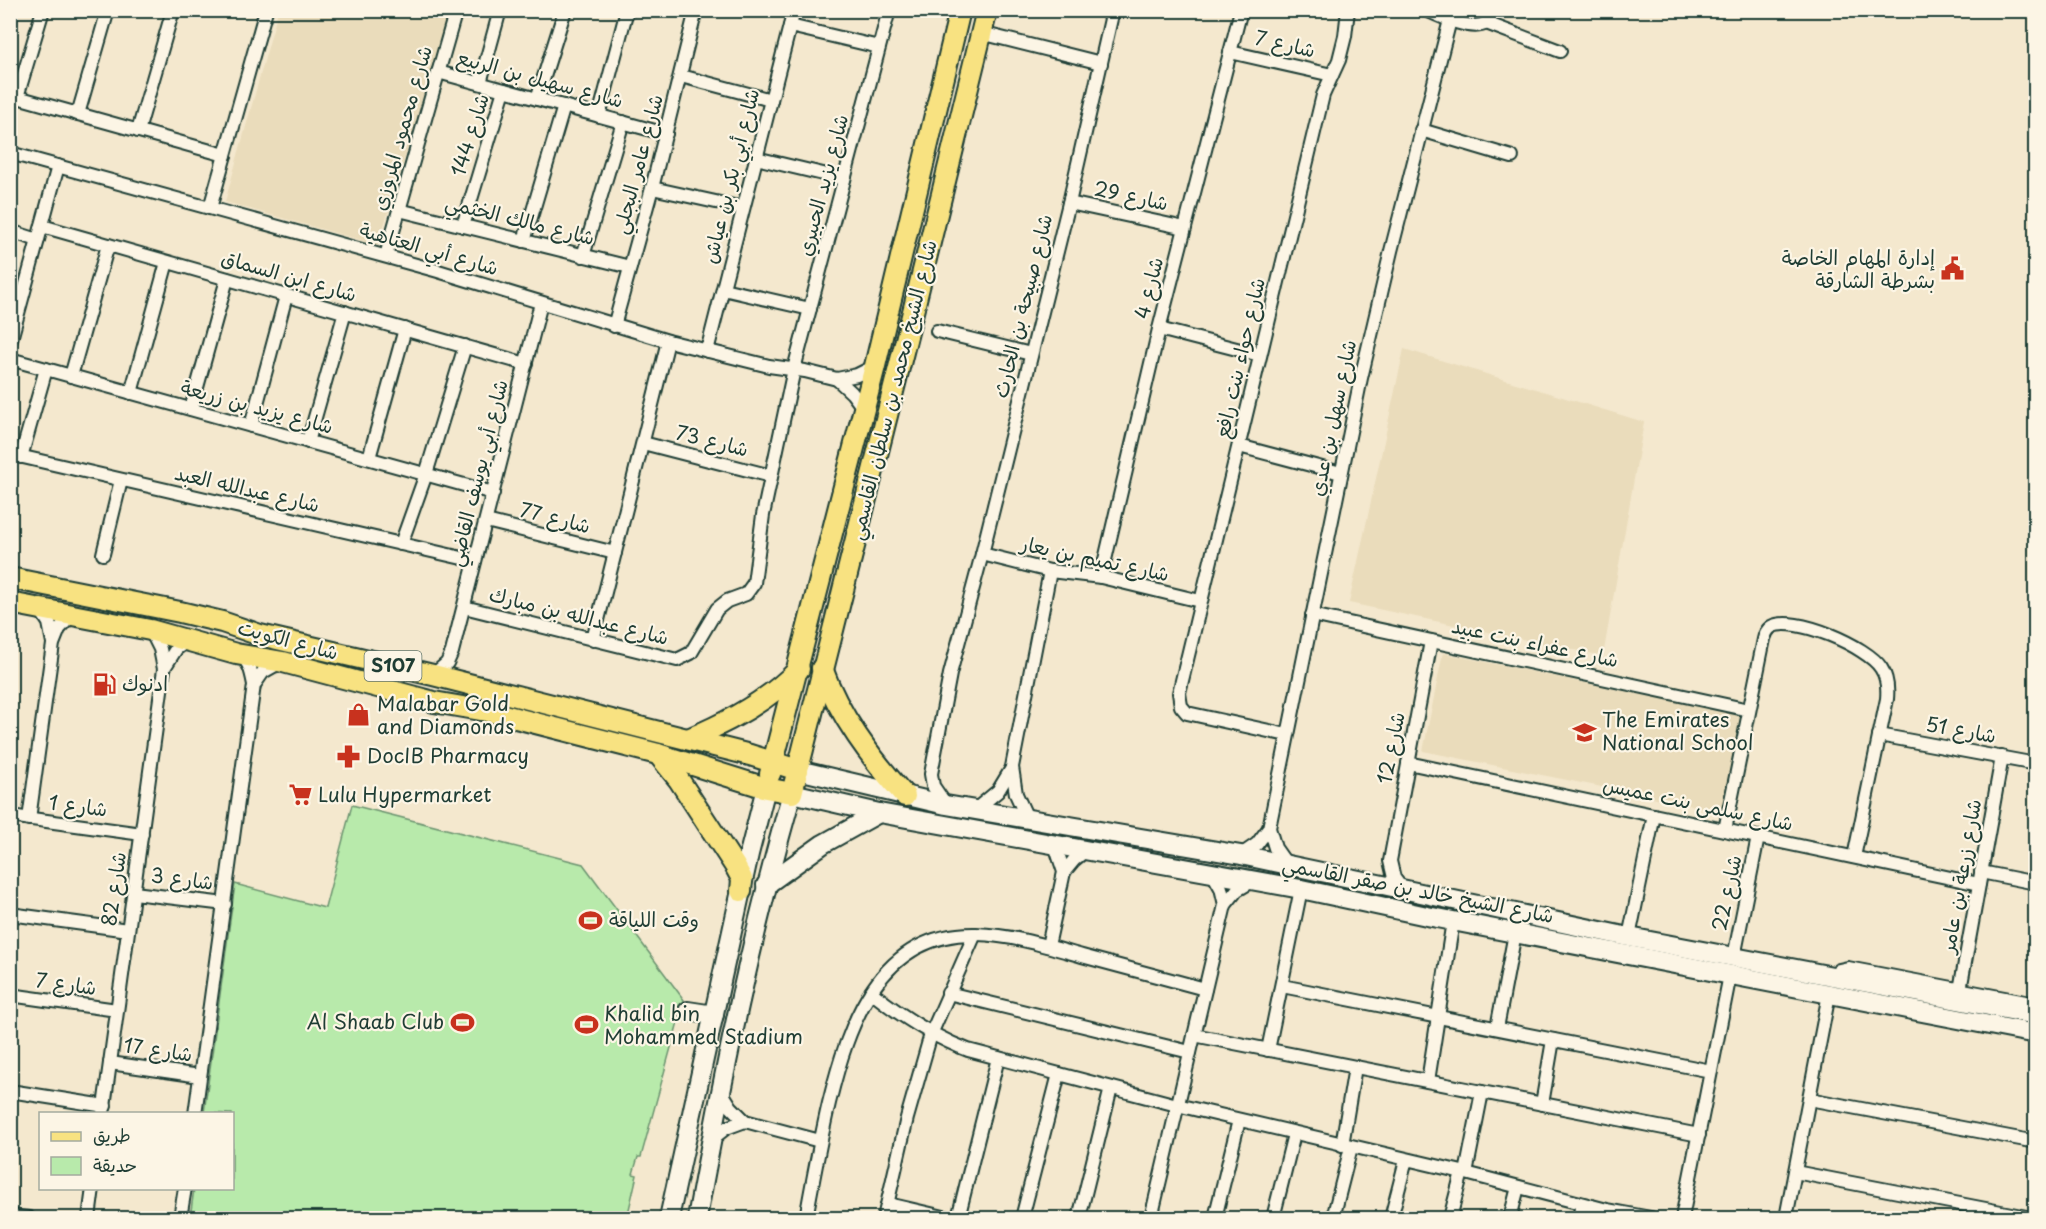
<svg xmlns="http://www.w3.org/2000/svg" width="2046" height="1229" font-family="'Playpen Sans','Playpen Sans Arabic',sans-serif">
	<rect width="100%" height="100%" fill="#f4e8ce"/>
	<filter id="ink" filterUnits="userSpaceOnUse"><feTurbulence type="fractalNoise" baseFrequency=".0167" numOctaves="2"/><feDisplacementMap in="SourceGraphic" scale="12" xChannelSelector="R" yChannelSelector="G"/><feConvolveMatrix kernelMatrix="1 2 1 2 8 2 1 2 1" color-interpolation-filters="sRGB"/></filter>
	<g filter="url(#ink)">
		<g fill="#eadcbb">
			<path d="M278,11H450L378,245L225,202Z"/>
			<path d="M1404,349L1644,422L1603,656L1349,603Z"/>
			<path d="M1443,653L1638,694L1744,712L1726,812L1423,751Z"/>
		</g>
		<path fill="#b8eaab" stroke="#6c9470" stroke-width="1.5" d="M352,805L583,864L684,1000L641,1157H638L633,1174L637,1175L627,1218H190L194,1189L232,1188V1114L204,1113L235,884L325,908Z"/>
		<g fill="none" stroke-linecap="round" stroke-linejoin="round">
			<defs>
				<g id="street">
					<path d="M1426,10C1439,16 1473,32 1486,23C1490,20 1492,15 1493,10"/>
					<path d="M1486,23L1560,51"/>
					<path d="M790,26L879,47"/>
					<path d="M981,33L1101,63"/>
					<path d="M1230,52L1332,75"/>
					<path d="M438,72L666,134"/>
					<path d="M681,76L771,100"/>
					<path d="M480,83L500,10"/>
					<path d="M10,95L225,155"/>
					<path d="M17,97L43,10"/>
					<path d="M537,99L565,10"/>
					<path d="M78,114L108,10"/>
					<path d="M599,116L627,10"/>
					<path d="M1421,130L1512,157"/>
					<path d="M138,131L173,10"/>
					<path d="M10,153L438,271L668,341L769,366L805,371L837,379L857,375L875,366"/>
					<path d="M756,158L844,179"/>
					<path d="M652,188L743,208"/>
					<path d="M1069,203L1185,228"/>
					<path d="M210,208L266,10"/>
					<path d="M399,210L630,267"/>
					<path d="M42,226L526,364"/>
					<path d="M463,226L504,90"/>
					<path d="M10,231L38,240"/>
					<path d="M524,241L564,106"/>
					<path d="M386,256L456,10"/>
					<path d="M583,256L623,122"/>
					<path d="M723,289L810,309"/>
					<path d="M614,326L652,188L696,10"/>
					<path d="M1159,329L1260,355"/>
					<path d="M937,331L1031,354"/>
					<path d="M10,343L58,166"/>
					<path d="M707,351L794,10"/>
					<path d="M10,359L493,493"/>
					<path d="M71,376L108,245"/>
					<path d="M837,379L852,393L864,409"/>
					<path d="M131,393L167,262"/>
					<path d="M191,409L227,279"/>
					<path d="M251,426L286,296"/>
					<path d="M308,442L345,312"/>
					<path d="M643,443L771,476"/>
					<path d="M1239,446L1341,473"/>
					<path d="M10,454L475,561"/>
					<path d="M21,457L46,369"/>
					<path d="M369,458L405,329"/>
					<path d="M486,521L615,553"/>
					<path d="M401,544L426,474L465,346"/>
					<path d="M103,554L121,480"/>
					<path d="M982,554L1050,571L1101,577L1200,601"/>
					<path d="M1101,577L1159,329L1241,10"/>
					<path d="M464,607L677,660L691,653L717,609L727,601L746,594L754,583L763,515L794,369L889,10"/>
					<path d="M39,608L49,623L53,643"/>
					<path d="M1312,615L1749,710"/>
					<path d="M593,640L668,341"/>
					<path d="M164,668L176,649L188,640"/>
					<path d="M433,675L447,663L452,652L541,303"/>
					<path d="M254,685L263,672L279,663"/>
					<path d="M1287,735L1187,713L1181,706L1179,693L1323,95L1339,60L1345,36L1348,10"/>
					<path d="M1879,735L2036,764"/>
					<path d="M1408,763L1979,884"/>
					<path d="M946,805L933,786L931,774L950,674L982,554L1069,203L1113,10"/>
					<path d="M975,810L998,791L1012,768"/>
					<path d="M10,816L142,834"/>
					<path d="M1027,818L1016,794L1012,767L1050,571"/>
					<path d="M29,819L53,644L59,629L72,615"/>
					<path d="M1725,830L1764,639C1765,634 1767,630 1771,627C1794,614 1868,647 1881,668C1887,677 1888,688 1887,699L1854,857"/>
					<path d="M1241,855L1257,844L1269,828"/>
					<path d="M1287,865L1275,848L1269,828L1361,378L1391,251L1450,20"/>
					<path d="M1064,872L1074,860L1086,850"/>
					<path d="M1212,872L1221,888L1225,905"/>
					<path d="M1981,872L2036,883"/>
					<path d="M1403,890L1394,878L1390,861L1431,641"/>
					<path d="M134,893L225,904"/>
					<path d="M10,914L128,930"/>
					<path d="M1629,937L1654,815"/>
					<path d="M1048,946L1064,872L1055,845"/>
					<path d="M1734,957L1758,837"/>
					<path d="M1830,976L1839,970L1848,968L2036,1004"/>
					<path d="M1282,986L1711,1071"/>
					<path d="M871,992C901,1016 931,1036 968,1050L1177,1105L1462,1172L1607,1210L1651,1218"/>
					<path d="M948,993L1190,1052"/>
					<path d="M10,995L117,1010"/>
					<path d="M1958,1001L2002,757"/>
					<path d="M1497,1028L1515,933"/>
					<path d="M1194,1035L1699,1135"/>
					<path d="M1268,1050L1301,889"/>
					<path d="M110,1063L200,1076"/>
					<path d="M1428,1081L1453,921"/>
					<path d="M10,1091L105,1106"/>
					<path d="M721,1091L731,1107L745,1121L820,1141"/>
					<path d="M1809,1099L2036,1142"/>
					<path d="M1542,1104L1553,1040"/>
					<path d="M103,1114L164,669L160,649L151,631"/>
					<path d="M195,1114L254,685C252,675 250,661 240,656"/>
					<path d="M712,1139L726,1128L745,1121"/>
					<path d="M1342,1145L1355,1067"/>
					<path d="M1795,1172L2032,1218"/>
					<path d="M1466,1173L1482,1092"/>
					<path d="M888,1204L948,1218"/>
					<path d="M10,1216L29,1218"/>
					<path d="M89,1218L93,1188"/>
					<path d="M180,1218L185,1188"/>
					<path d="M806,1218C813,1180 820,1141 829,1103C848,1025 879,932 976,934C1012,935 1047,946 1082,956C1123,967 1164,978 1205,989"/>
					<path d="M884,1218L907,1118L931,1034L975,934"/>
					<path d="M958,1218L998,1058"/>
					<path d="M1022,1218L1059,1074"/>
					<path d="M1079,1218L1111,1088"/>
					<path d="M1151,1218L1225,905L1237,890L1254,880"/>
					<path d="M1215,1218L1239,1120"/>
					<path d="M1273,1218L1294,1134"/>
					<path d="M1333,1218L1351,1147"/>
					<path d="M1391,1218L1406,1160"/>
					<path d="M1450,1218L1462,1172"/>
					<path d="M1510,1218L1518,1187"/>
					<path d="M1579,1218L1582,1204"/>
					<path d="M1682,1218L1730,975"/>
					<path d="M1786,1218L1829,994"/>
				</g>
				<g id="secondary">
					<path d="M798,770L946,805L1241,855L1629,937L2036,1015"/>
					<path d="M766,885L823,844L879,813"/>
					<path d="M688,1011L714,1015"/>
					<path d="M669,1218L749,854L766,788"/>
					<path d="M697,1218C723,1075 752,933 792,793L879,813L1301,889L1427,916L2036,1034"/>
				</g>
				<g id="primary">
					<path d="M10,578L180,612L222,622L260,635L433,675L750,755L798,770"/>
					<path d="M10,603L150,630L236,654L283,662L434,702L492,712L658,754L766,788L792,793L910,324L987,10"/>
					<path d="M822,668C839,716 871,758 905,796"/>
					<path d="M688,739C729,722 768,701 799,669"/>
					<path d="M658,754L679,780L735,866L742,879L741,891"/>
					<path d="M770,774L875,366L960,10"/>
				</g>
			</defs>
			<use href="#street" stroke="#1f3d34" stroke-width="16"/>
			<use href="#secondary" stroke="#1f3d34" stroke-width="22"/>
			<use href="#primary" stroke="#1f3d34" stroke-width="24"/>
			<use href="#street" stroke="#fcf5e5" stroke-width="12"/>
			<use href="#secondary" stroke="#fcf5e5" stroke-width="18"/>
			<use href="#primary" stroke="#f8e281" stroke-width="20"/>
		</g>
	</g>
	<defs>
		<symbol id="civic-bare" viewBox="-9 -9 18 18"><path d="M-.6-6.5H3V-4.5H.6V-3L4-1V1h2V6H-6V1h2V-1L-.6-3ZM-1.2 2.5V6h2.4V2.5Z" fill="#c8321e" stroke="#fcf5e5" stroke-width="2.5" paint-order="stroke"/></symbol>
		<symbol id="fuel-bare" viewBox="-9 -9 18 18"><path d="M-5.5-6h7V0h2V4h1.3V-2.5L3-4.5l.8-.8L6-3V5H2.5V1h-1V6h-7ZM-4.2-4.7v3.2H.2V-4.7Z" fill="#c8321e" stroke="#fcf5e5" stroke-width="2.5" paint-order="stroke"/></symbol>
		<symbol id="shop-bare" viewBox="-9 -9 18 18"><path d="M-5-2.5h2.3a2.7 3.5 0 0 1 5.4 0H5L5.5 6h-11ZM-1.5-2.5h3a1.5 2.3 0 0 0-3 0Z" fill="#c8321e" stroke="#fcf5e5" stroke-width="2.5" paint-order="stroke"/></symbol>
		<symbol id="school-bare" viewBox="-9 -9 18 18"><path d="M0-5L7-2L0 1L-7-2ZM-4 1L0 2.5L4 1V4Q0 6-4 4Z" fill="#c8321e" stroke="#fcf5e5" stroke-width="2.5" paint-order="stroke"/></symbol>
		<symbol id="pharmacy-bare" viewBox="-9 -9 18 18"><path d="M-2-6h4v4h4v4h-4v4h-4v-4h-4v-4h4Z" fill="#c8321e" stroke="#fcf5e5" stroke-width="2.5" paint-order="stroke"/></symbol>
		<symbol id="supermarket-bare" viewBox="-9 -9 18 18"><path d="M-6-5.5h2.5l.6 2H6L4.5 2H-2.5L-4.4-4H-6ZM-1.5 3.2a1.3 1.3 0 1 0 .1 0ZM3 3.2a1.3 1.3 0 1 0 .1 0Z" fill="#c8321e" stroke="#fcf5e5" stroke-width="2.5" paint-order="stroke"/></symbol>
		<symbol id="stadium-bare" viewBox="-9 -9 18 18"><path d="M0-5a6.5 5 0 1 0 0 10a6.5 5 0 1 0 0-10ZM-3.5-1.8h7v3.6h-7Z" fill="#c8321e" stroke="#fcf5e5" stroke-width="2.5" paint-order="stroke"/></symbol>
	</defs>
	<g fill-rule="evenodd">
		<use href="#civic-bare" x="1936" y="252" width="33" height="33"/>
		<use href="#fuel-bare" x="88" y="668" width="33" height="33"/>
		<use href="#shop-bare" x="342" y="698" width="33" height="33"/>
		<use href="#school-bare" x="1568" y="716" width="33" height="33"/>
		<use href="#pharmacy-bare" x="332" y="740" width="33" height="33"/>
		<use href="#supermarket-bare" x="284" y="778" width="33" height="33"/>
		<use href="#stadium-bare" x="574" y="904" width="33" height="33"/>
		<use href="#stadium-bare" x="446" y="1006" width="33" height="33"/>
		<use href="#stadium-bare" x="570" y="1008" width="33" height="33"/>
	</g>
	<g text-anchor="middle" stroke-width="4.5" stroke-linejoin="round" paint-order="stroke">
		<rect fill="#fcf5e5" stroke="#617469" stroke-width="1.5" x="364.5" y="651" width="57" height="30" rx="4.5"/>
		<g font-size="18" font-weight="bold" fill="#1f3d34">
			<text x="393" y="672">S107</text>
		</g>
		<g font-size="20" fill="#1f3d34" stroke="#fcf5e5">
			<text transform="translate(1285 44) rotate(13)" y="7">شارع 7</text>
			<text transform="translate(540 79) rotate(15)" y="7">شارع سهيل بن الربيع</text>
			<text transform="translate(402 128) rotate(-74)" y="7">شارع محمود المروزي</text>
			<text transform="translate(470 135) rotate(-73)" y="7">شارع 144</text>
			<text transform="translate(638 164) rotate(-75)" y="7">شارع عامر البجلي</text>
			<text transform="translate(731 176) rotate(-76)" y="7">شارع أبي بكر بن عياش</text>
			<text transform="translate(823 185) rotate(-75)" y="7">شارع يزيد الحبيري</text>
			<text transform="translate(1131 196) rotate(12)" y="7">شارع 29</text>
			<text transform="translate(520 220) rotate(14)" y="7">شارع مالك الخثمي</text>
			<text transform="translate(429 249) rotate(16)" y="7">شارع أبي العتاهية</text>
			<text transform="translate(289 276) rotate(16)" y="7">شارع ابن السماق</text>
			<text transform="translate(1149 288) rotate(-76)" y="7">شارع 4</text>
			<text transform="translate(1023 306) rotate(-76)" y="7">شارع صبيحة بن الحارث</text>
			<text transform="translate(1240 358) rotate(-77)" y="7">شارع حواء بنت رافع</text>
			<text transform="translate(893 390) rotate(-76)" y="7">شارع الشيخ محمد بن سلطان القاسمي</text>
			<text transform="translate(257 407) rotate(15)" y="7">شارع يزيد بن زريعة</text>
			<text transform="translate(1333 418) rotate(-78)" y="7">شارع سهل بن عدي</text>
			<text transform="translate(712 441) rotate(14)" y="7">شارع 73</text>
			<text transform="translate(478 473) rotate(-76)" y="7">شارع أبي يوسف القاضي</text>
			<text transform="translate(247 489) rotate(13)" y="7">شارع عبدالله العبد</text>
			<text transform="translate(555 518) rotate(14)" y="7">شارع 77</text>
			<text transform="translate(1095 559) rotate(12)" y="7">شارع تميم بن يعار</text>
			<text transform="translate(579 616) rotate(14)" y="7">شارع عبدالله بن مبارك</text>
			<text transform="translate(288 640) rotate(15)" y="7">شارع الكويت</text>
			<text transform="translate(1535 643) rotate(12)" y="7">شارع عفراء بنت عبيد</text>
			<text transform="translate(1961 730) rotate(10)" y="7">شارع 51</text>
			<text transform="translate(1391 748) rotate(-79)" y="7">شارع 12</text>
			<text transform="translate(1698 804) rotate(12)" y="7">شارع سلمى بنت عميس</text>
			<text transform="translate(78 806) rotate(7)" y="7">شارع 1</text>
			<text transform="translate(1961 876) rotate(-80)" y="7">شارع زرعة بن عامر</text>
			<text transform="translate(182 879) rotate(7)" y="7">شارع 3</text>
			<text transform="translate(114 889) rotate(-82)" y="7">شارع 82</text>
			<text transform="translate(1418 890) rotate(11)" y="7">شارع الشيخ خالد بن صقر القاسمي</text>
			<text transform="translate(1727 893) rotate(-78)" y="7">شارع 22</text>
			<text transform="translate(66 984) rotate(8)" y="7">شارع 7</text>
			<text transform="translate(158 1050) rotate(8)" y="7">شارع 17</text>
		</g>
		<g font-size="20" fill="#1f3d34" stroke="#fcf5e5" text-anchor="start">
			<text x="1935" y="265" text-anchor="end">إدارة المهام الخاصة<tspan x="1935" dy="23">بشرطة الشارقة</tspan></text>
			<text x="122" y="691">ادنوك</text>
			<text x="377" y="711">Malabar Gold<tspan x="377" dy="23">and Diamonds</tspan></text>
			<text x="1602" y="727">The Emirates<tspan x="1602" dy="23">National School</tspan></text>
			<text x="367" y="763">DocIB Pharmacy</text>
			<text x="318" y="802">Lulu Hypermarket</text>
			<text x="609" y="927">وقت اللياقة</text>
			<text x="604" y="1021">Khalid bin<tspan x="604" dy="23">Mohammed Stadium</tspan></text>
			<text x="444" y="1029" text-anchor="end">Al Shaab Club</text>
		</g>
	</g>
	<rect width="2046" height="1229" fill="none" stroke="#fcf5e5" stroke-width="36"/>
	<rect x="18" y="18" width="2010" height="1193" fill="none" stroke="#1f3d34" stroke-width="2" filter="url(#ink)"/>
	<rect x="39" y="1112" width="195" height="78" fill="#fcf5e5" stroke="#a4ab9e" stroke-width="1.5"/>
	<rect x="51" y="1132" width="30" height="9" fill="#f8e281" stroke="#a4ab9e" stroke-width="1.5"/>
	<text x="93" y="1142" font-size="18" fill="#1f3d34">طريق</text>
	<rect x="51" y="1157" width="30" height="18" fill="#b8eaab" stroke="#a4ab9e" stroke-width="1.5"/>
	<text x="93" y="1172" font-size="18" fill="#1f3d34">حديقة</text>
</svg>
